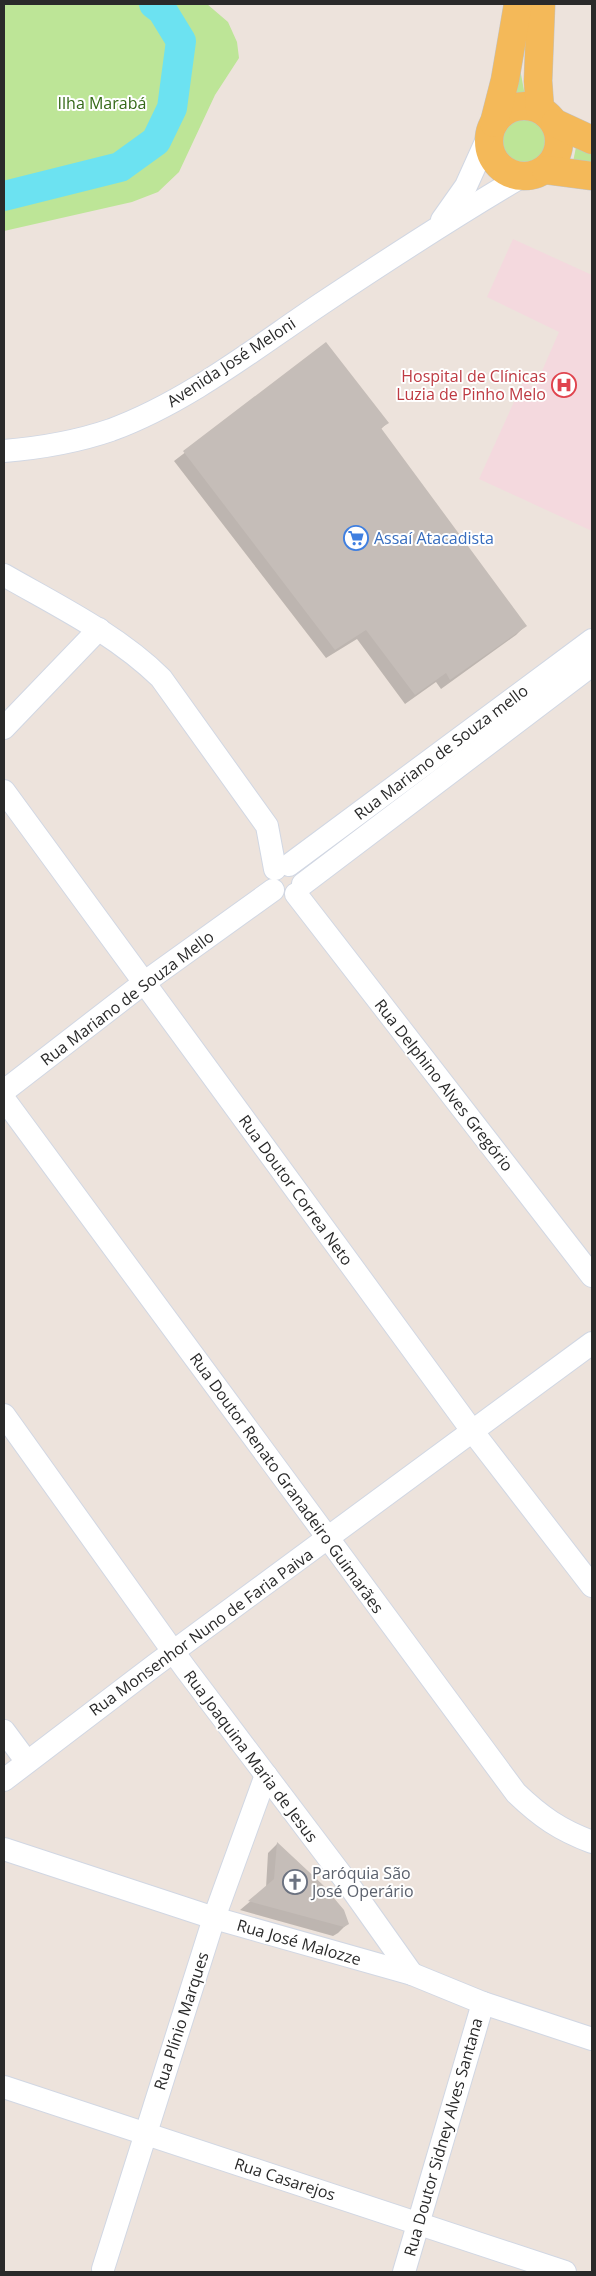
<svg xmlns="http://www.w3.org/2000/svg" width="596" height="2276" font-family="'Open Sans',sans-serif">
	<rect width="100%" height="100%" fill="#ede3dc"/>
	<path fill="#f4d9de" d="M513,239L592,275V531L479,479L523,382L535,387L559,332L487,297Z"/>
	<g fill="#bde597">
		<path d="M4,4H207L228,22L237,42L239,58L215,95L179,172L158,192L132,202L4,231Z"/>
		<path d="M517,53L526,101L514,100Z"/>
		<circle cx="524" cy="138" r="24"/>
		<path d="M577,142L592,149V171L573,162Z"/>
	</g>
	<g fill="#0003">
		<path d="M326,344L387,423L380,430L525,626L516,635L441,689L436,682L405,704L357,639L326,658L174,461Z"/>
		<path d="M277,1844L348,1923L338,1933L333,1936L240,1910L266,1888L268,1853Z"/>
	</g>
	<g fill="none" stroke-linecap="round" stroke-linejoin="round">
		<path stroke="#6ce2f1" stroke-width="30" d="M4,196L120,167L156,141L172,108L181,41L162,10L154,4"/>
	</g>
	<g fill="#c5bdb8">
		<path d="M326,342L389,423L381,428L527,626L450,680L446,673L415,695L366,630L335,650L183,451Z"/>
		<path d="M277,1842L323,1885L344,1910L349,1924L344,1927L248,1901L274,1879Z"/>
	</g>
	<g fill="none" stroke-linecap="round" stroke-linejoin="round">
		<defs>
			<g id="minor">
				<path d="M442,220L466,186L489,135"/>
				<path d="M4,451C40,448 76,442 111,430C187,402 254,349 321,304C387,260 453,217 521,177"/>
				<path d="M4,575C58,606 116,634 161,678L267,826L275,869"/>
				<path d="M4,728L99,629"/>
				<path d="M4,791L473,1432L592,1586"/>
				<path d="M289,865L592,640"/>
				<path d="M303,884L592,665"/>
				<path d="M296,894L592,1276"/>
				<path d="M4,1091L145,982L273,890"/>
				<path d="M4,1099L516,1793C541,1817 560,1830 592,1842"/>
				<path d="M4,1415L185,1668L346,1881L412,1974"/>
				<path d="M4,1731L27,1762"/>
				<path d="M4,1780L155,1665L592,1343"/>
				<path d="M4,1849L214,1918L412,1974L483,2003L592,2039"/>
				<path d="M4,2087L565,2272"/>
				<path d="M103,2269L214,1918L266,1775"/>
				<path d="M404,2272L483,2003"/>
			</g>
			<g id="major">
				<circle cx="524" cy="141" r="35"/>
				<path d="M540,109L538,81L541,4"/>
				<path d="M494,123L505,80L518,4"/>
				<path d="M555,123L592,140"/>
				<path d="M546,170L592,176"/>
			</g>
		</defs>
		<use href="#minor" stroke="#d1d7e3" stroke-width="24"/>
		<use href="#major" stroke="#c3c3c3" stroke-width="29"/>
		<use href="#minor" stroke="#fff" stroke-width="22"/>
		<use href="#major" stroke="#f4b959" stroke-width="28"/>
	</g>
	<defs>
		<symbol id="hospital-ring" viewBox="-11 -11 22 22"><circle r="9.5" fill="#fff" stroke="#e0444e" stroke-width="1.5"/><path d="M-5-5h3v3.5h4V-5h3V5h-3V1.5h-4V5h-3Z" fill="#e0444e"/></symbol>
		<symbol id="supermarket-ring" viewBox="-11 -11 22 22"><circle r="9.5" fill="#fff" stroke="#3f7fe0" stroke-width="1.5"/><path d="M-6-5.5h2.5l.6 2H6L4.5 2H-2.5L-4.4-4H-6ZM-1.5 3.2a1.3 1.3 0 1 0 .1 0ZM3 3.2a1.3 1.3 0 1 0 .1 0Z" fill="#3f7fe0"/></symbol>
		<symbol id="church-ring" viewBox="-11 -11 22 22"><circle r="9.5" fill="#fff" stroke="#6b7280" stroke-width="1.5"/><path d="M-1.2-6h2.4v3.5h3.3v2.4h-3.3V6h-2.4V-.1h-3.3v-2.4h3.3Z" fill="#6b7280"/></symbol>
	</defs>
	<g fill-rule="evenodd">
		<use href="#hospital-ring" x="550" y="371" width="28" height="28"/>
		<use href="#supermarket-ring" x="342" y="524" width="28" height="28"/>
		<use href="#church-ring" x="281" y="1868" width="28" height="28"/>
	</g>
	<g text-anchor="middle" stroke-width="4" stroke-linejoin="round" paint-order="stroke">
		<g font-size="16" fill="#356918" stroke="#fff">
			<text x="102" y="109">Ilha Marabá</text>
		</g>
		<g font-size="16" fill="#2a2a2a" stroke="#fff">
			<text transform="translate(231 362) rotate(-33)" y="6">Avenida José Meloni</text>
			<text transform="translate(441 752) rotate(-37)" y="6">Rua Mariano de Souza mello</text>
			<text transform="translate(127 998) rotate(-37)" y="6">Rua Mariano de Souza Mello</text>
			<text transform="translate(444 1085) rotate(52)" y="6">Rua Delphino Alves Gregório</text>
			<text transform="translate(296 1190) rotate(54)" y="6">Rua Doutor Correa Neto</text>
			<text transform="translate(287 1483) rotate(54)" y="6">Rua Doutor Renato Granadeiro Guimarães</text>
			<text transform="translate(201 1632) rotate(-36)" y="6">Rua Monsenhor Nuno de Faria Paiva</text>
			<text transform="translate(251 1756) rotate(53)" y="6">Rua Joaquina Maria de Jesus</text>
			<text transform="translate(299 1942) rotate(16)" y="6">Rua José Malozze</text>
			<text transform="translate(181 2021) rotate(-72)" y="6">Rua Plínio Marques</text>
			<text transform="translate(443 2137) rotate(-74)" y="6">Rua Doutor Sidney Alves Santana</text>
			<text transform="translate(285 2179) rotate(18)" y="6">Rua Casarejos</text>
		</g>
		<g font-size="16" fill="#be3a42" stroke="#fff" text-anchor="end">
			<text x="546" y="382">Hospital de Clínicas<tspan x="546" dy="18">Luzia de Pinho Melo</tspan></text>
		</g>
		<g font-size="16" fill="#366cbe" stroke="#fff" text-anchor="start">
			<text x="374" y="544">Assaí Atacadista</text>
		</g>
		<g font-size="16" fill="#5b616d" stroke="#fff" text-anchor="start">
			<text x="312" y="1879">Paróquia São<tspan x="312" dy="18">José Operário</tspan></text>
		</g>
	</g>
	<rect width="596" height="2276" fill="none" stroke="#2a2a2a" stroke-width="10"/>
</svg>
